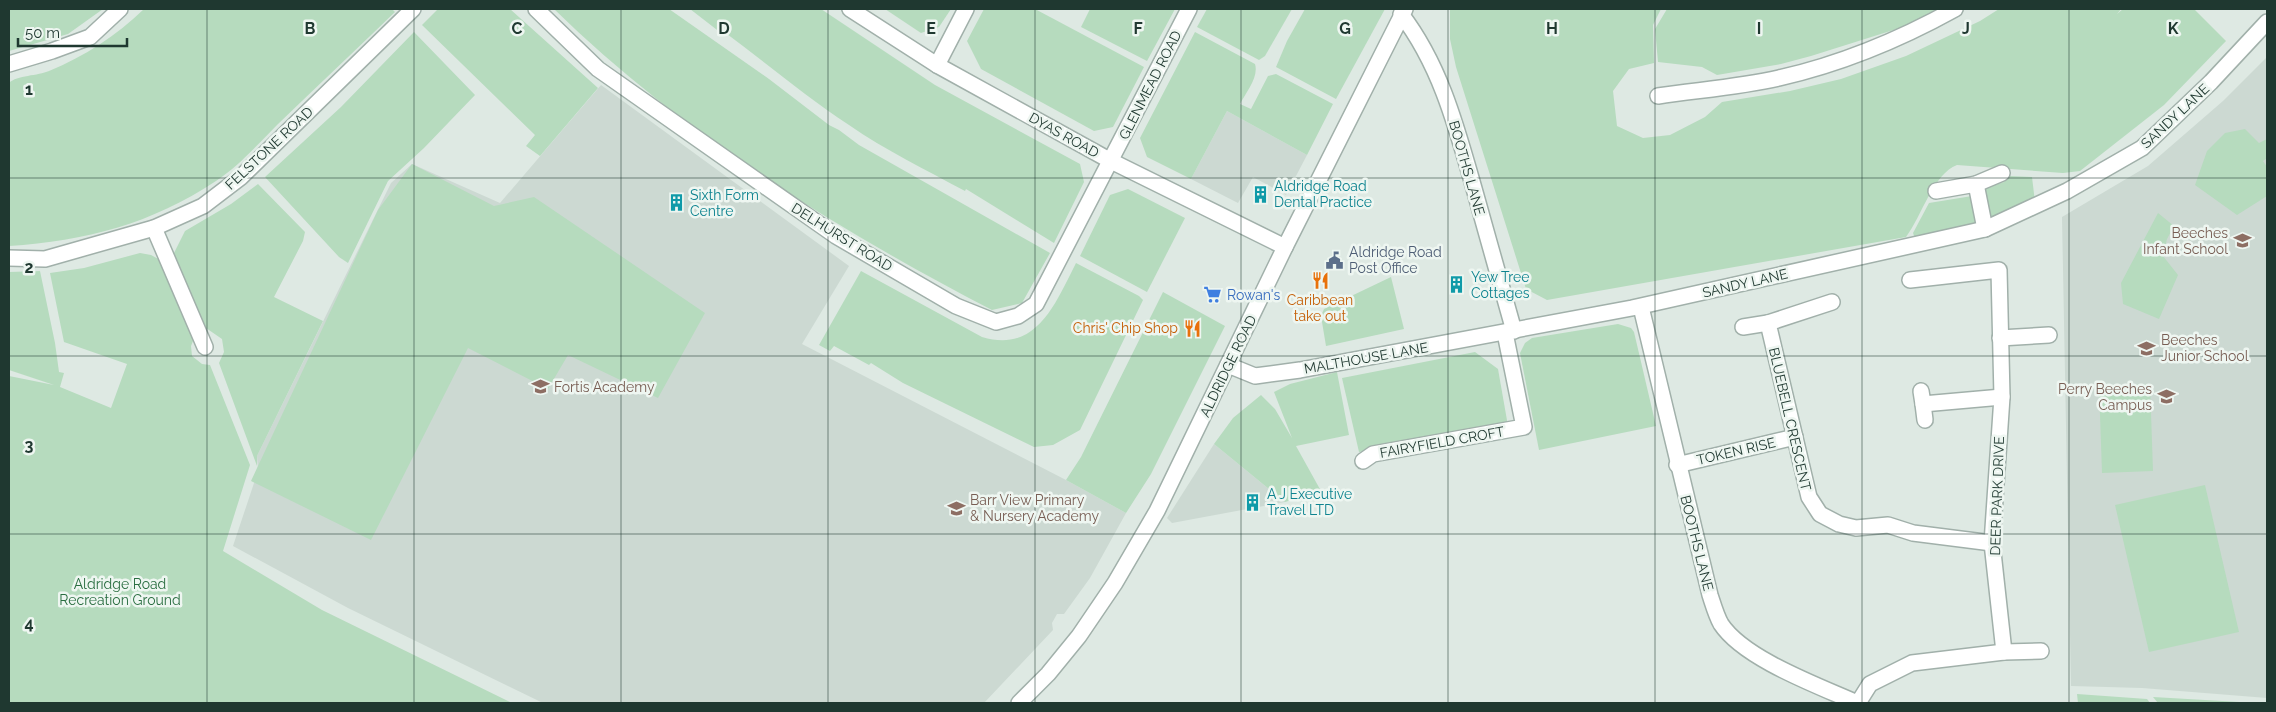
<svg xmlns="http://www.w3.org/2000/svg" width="2276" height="712" font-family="Raleway,sans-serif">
	<rect width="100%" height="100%" fill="#dee9e3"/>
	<g fill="#ccd9d2">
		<path d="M2267,57V698L2142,688L2071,686L2062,217L2148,166L2223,101Z"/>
		<path d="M601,85L849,266L802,344L1066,480L1126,513L1090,578L1064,614H1057L1052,623L1053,630L984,703H543L348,608L233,546L258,471L257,456L391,183L412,164L500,203Z"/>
		<path d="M1227,111L1307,155L1286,195L1253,177L1238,203L1191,179Z"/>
		<path d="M1214,444L1285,502L1172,523L1167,518Z"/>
	</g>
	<g fill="#b6dbbe">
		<path d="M9,9H103L68,34L9,51Z"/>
		<path d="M144,9H392L395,12C356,50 316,87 277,125C258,144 239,166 216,181C151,224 86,241 9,246V83C17,75 38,76 49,71C85,56 116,36 144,9Z"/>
		<path d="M438,9H510L598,88L540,156L526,146L535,135L422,25Z"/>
		<path d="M554,9H669L769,79L829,125L839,130L859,145L1050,253L1022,303L992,310C834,228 681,133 554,9Z"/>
		<path d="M690,9H821L935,85L1080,164L1084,182L1054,243L966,189L965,191C926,170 885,150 849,125C805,96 765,62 723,31L721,33Z"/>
		<path d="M885,9H951L939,27L921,33Z"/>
		<path d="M984,9H1035L1144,67L1113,127L1094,131L981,69L967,41Z"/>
		<path d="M1090,9H1175L1147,61L1081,27Z"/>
		<path d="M1207,9H1292L1265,56L1259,60L1197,27Z"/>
		<path d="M1305,9H1385L1336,99L1276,67L1287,41Z"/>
		<path d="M1450,9H1661L1653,25L1654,63L1629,69L1613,91L1617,126L1643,138L1670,135L1705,117L1722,102L1790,91L1841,79L1906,56L1980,21L1999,9H2121L2117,14L2123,9H2194L2226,41L2164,105L2080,171L2063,173L1957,165C1933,174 1922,216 1906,237L1547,300L1526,289L1456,67L1450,39Z"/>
		<path d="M1667,9H1940L1903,27L1811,56L1781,64L1717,75L1702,67L1658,62L1655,29Z"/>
		<path d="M414,32L475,95L424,148L388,181L348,263L339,257L265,177L341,107Z"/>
		<path d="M1195,32L1255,64C1259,77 1246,92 1240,104L1251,109L1268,76L1276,74L1333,104L1307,155L1227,111L1191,179L1147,157L1140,138Z"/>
		<path d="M2245,129L2259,143L2267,139V158L2263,161L2267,167V196L2237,215L2195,185L2207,151L2225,133Z"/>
		<path d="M412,164L494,206L534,197L705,313L658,398L568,355L548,389L468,348L371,540L251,481L378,210Z"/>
		<path d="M2009,176L2032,177L2035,202L1989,220L1982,198L1986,188L2004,182Z"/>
		<path d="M258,184L305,232L303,241L274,297L323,321L257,456V466L219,363L224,352L222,339L206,328L173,255L185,231L231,204Z"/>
		<path d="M1128,189L1185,218L1147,292L1080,256L1110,195Z"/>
		<path d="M1972,196L1976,225L1916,241L1913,233L1929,203Z"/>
		<path d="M2158,213L2174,226L2167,239L2163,256L2178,275L2159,319L2123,304L2121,283Z"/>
		<path d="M140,253L151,255L162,261L195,336L191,346L192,356L202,364L210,365L250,465L223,551L322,610L512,703H9V376L54,385L9,370V272L40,271L55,343L59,372L64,373L60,387L111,408L127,364L64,342L50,273L84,268Z"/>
		<path d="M1076,263L1139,296L1143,300L1080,430L1053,445L1034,447L903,383L871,363L869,365L834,346L830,351L819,345L861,271L982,337C1037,354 1056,302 1076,263Z"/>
		<path d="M1391,277L1404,329L1326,346L1321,316L1324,309Z"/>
		<path d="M1163,292L1225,326L1151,474L1126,513L1066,480L1081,457Z"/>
		<path d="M1618,324L1631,328L1634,332L1656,426L1539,450L1520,353L1525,343L1532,338Z"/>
		<path d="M1475,352L1498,369L1508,426L1359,452L1342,378Z"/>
		<path d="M1337,372L1349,435L1296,446L1321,491L1285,502L1214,444L1233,418L1261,395L1275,409L1292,438L1274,392L1290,384Z"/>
		<path d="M2150,384L2153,471L2102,473L2099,386Z"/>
		<path d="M2205,485L2239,632L2149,652L2115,505Z"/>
		<path d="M2077,694L2147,699L2150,703H2078Z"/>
		<path d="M2153,697L2257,703H2158Z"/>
	</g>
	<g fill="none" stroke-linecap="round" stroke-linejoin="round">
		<defs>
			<g id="minor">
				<path d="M536,9L598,69L836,236L956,306L996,322L1018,316L1036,304L1189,9"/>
				<path d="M850,9L937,65L1111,161L1285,247"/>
				<path d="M1401,14C1441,66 1457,129 1475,192C1488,238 1501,285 1514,331"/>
				<path d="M9,64L52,51L90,37L120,9"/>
				<path d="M937,65L966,9"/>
				<path d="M1658,96C1698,90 1740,87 1779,78C1841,64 1899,40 1955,9"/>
				<path d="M1976,184L1985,229"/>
				<path d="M1936,191L1976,184L2002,173"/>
				<path d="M154,228L205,347"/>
				<path d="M9,258L45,259L154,228L203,206L241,177L413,9"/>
				<path d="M1910,280L1999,270L2002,397L1992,543L2004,652"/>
				<path d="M1832,302L1768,323L1809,497L1820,514L1839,524L1856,528L1888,525L1913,533L1992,543"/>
				<path d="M1641,307L1710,595C1713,604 1716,615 1721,624C1744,659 1819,686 1857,703"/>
				<path d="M1743,327L1768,323"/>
				<path d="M2000,338L2049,335"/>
				<path d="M1228,365L1255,376L1300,370L1632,308L1985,229L2067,191L2142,148L2211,82L2267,22"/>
				<path d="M1921,391L1923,404L2002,397"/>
				<path d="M1923,404L1925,420"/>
				<path d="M1363,461L1373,454L1524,427L1505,333"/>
				<path d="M1677,465L1795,437"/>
				<path d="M1019,703L1048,674L1079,636L1115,583L1157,511L1285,247L1405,9"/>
				<path d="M1858,703L1870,684L1912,663L2004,652L2041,651"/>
			</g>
		</defs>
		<use href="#minor" stroke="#a1b0aa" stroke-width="18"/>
		<use href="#minor" stroke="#fff" stroke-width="15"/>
	</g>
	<path fill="none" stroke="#1f3830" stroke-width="1" stroke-opacity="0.55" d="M207,9V703M414,9V703M621,9V703M828,9V703M1035,9V703M1241,9V703M1448,9V703M1655,9V703M1862,9V703M2069,9V703M9,178H2267M9,356H2267M9,534H2267"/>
	<defs>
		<symbol id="building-bare" viewBox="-9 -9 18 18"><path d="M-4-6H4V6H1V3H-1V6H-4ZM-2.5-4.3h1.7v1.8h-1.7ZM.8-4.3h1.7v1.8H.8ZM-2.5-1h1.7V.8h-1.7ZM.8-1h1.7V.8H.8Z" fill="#0f9aa8" stroke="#eef6f1" stroke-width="2.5" paint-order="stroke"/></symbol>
		<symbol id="school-bare" viewBox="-9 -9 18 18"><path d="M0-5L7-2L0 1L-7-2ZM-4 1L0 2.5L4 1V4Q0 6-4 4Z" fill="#8d6e63" stroke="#eef6f1" stroke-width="2.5" paint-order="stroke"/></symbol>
		<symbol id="civic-bare" viewBox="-9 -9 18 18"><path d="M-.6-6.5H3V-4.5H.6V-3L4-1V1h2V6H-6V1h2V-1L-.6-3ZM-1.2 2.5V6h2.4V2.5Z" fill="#5c6f8a" stroke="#eef6f1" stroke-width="2.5" paint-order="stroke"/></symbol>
		<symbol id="restaurant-bare" viewBox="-9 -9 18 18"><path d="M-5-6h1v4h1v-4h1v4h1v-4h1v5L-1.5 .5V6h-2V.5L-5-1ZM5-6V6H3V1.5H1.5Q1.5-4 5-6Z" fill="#e8710a" stroke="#eef6f1" stroke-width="2.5" paint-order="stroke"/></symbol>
		<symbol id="supermarket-bare" viewBox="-9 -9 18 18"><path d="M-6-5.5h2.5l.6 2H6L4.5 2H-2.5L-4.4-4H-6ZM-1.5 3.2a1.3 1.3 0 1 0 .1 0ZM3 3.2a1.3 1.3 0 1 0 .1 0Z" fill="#3f7fe0" stroke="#eef6f1" stroke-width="2.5" paint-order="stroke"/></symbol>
	</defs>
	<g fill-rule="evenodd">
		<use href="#building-bare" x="1248" y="182" width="25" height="25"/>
		<use href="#building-bare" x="664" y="190" width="25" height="25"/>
		<use href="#school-bare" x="2230" y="228" width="25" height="25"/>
		<use href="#civic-bare" x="1322" y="248" width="25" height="25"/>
		<use href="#restaurant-bare" x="1308" y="268" width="25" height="25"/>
		<use href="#building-bare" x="1444" y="272" width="25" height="25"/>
		<use href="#supermarket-bare" x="1200" y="282" width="25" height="25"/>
		<use href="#restaurant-bare" x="1180" y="316" width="25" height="25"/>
		<use href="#school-bare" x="2134" y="336" width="25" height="25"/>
		<use href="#school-bare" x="528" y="374" width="25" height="25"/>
		<use href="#school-bare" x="2154" y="384" width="25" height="25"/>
		<use href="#building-bare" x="1240" y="490" width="25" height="25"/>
		<use href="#school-bare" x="944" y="496" width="25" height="25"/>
	</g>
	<g text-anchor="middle" stroke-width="5" stroke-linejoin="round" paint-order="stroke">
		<g font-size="14" fill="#1f3830" stroke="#eef6f1">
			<text transform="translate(1150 85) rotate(-63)" y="5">GLENMEAD ROAD</text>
			<text transform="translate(2175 116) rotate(-43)" y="5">SANDY LANE</text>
			<text transform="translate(1064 135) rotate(29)" y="5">DYAS ROAD</text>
			<text transform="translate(269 148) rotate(-43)" y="5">FELSTONE ROAD</text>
			<text transform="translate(1467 168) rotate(74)" y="5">BOOTHS LANE</text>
			<text transform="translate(842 237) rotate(32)" y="5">DELHURST ROAD</text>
			<text transform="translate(1745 283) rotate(-13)" y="5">SANDY LANE</text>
			<text transform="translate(1366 358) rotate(-10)" y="5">MALTHOUSE LANE</text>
			<text transform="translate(1228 366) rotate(-64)" y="5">ALDRIDGE ROAD</text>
			<text transform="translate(1790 419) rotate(77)" y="5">BLUEBELL CRESCENT</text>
			<text transform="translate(1442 442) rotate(-10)" y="5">FAIRYFIELD CROFT</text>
			<text transform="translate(1736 451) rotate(-13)" y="5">TOKEN RISE</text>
			<text transform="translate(1997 496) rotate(-88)" y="5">DEER PARK DRIVE</text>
			<text transform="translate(1697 543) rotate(76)" y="5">BOOTHS LANE</text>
		</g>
		<g font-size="14" fill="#0d838f" stroke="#eef6f1" text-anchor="start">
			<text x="1274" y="191">Aldridge Road<tspan x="1274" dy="16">Dental Practice</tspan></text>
			<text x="690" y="200">Sixth Form<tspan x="690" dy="16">Centre</tspan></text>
			<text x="1471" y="282">Yew Tree<tspan x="1471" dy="16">Cottages</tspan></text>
			<text x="1267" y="499">A J Executive<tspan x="1267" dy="16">Travel LTD</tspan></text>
		</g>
		<g font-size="14" fill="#785e54" stroke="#eef6f1" text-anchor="start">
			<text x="2228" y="238" text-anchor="end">Beeches<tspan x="2228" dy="16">Infant School</tspan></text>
			<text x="2161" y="345">Beeches<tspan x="2161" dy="16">Junior School</tspan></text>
			<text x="554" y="392">Fortis Academy</text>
			<text x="2152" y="394" text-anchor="end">Perry Beeches<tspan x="2152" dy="16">Campus</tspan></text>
			<text x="970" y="505">Barr View Primary<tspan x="970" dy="16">&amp; Nursery Academy</tspan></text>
		</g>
		<g font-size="14" fill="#4e5e75" stroke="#eef6f1" text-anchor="start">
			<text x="1349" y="257">Aldridge Road<tspan x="1349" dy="16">Post Office</tspan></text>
		</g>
		<g font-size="14" fill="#366cbe" stroke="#eef6f1" text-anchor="start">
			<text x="1227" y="300">Rowan's</text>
		</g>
		<g font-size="14" fill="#c56008" stroke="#eef6f1">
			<text x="1320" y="305">Caribbean<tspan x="1320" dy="16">take out</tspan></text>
			<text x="1178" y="333" text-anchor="end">Chris' Chip Shop</text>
		</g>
		<g font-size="14" fill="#2a6e41" stroke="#eef6f1">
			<text x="120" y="589">Aldridge Road<tspan x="120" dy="16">Recreation Ground</tspan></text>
		</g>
	</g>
	<g font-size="16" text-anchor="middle" font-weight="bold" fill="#1f3830" stroke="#eef6f1" stroke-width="5" stroke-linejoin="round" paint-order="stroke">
		<text x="310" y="34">B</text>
		<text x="517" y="34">C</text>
		<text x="724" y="34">D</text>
		<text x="931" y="34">E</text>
		<text x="1138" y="34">F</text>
		<text x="1345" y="34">G</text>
		<text x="1552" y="34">H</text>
		<text x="1759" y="34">I</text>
		<text x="1966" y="34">J</text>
		<text x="2173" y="34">K</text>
		<text x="29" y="95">1</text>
		<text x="29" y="273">2</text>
		<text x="29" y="451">3</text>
		<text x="29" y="629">4</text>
	</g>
	<rect width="2276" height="712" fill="none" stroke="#1f3830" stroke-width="20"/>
	<path d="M18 38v8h109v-8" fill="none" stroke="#1f3830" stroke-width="2.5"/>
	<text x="25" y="38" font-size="15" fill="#1f3830" stroke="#eef6f1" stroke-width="4" paint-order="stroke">50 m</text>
</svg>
